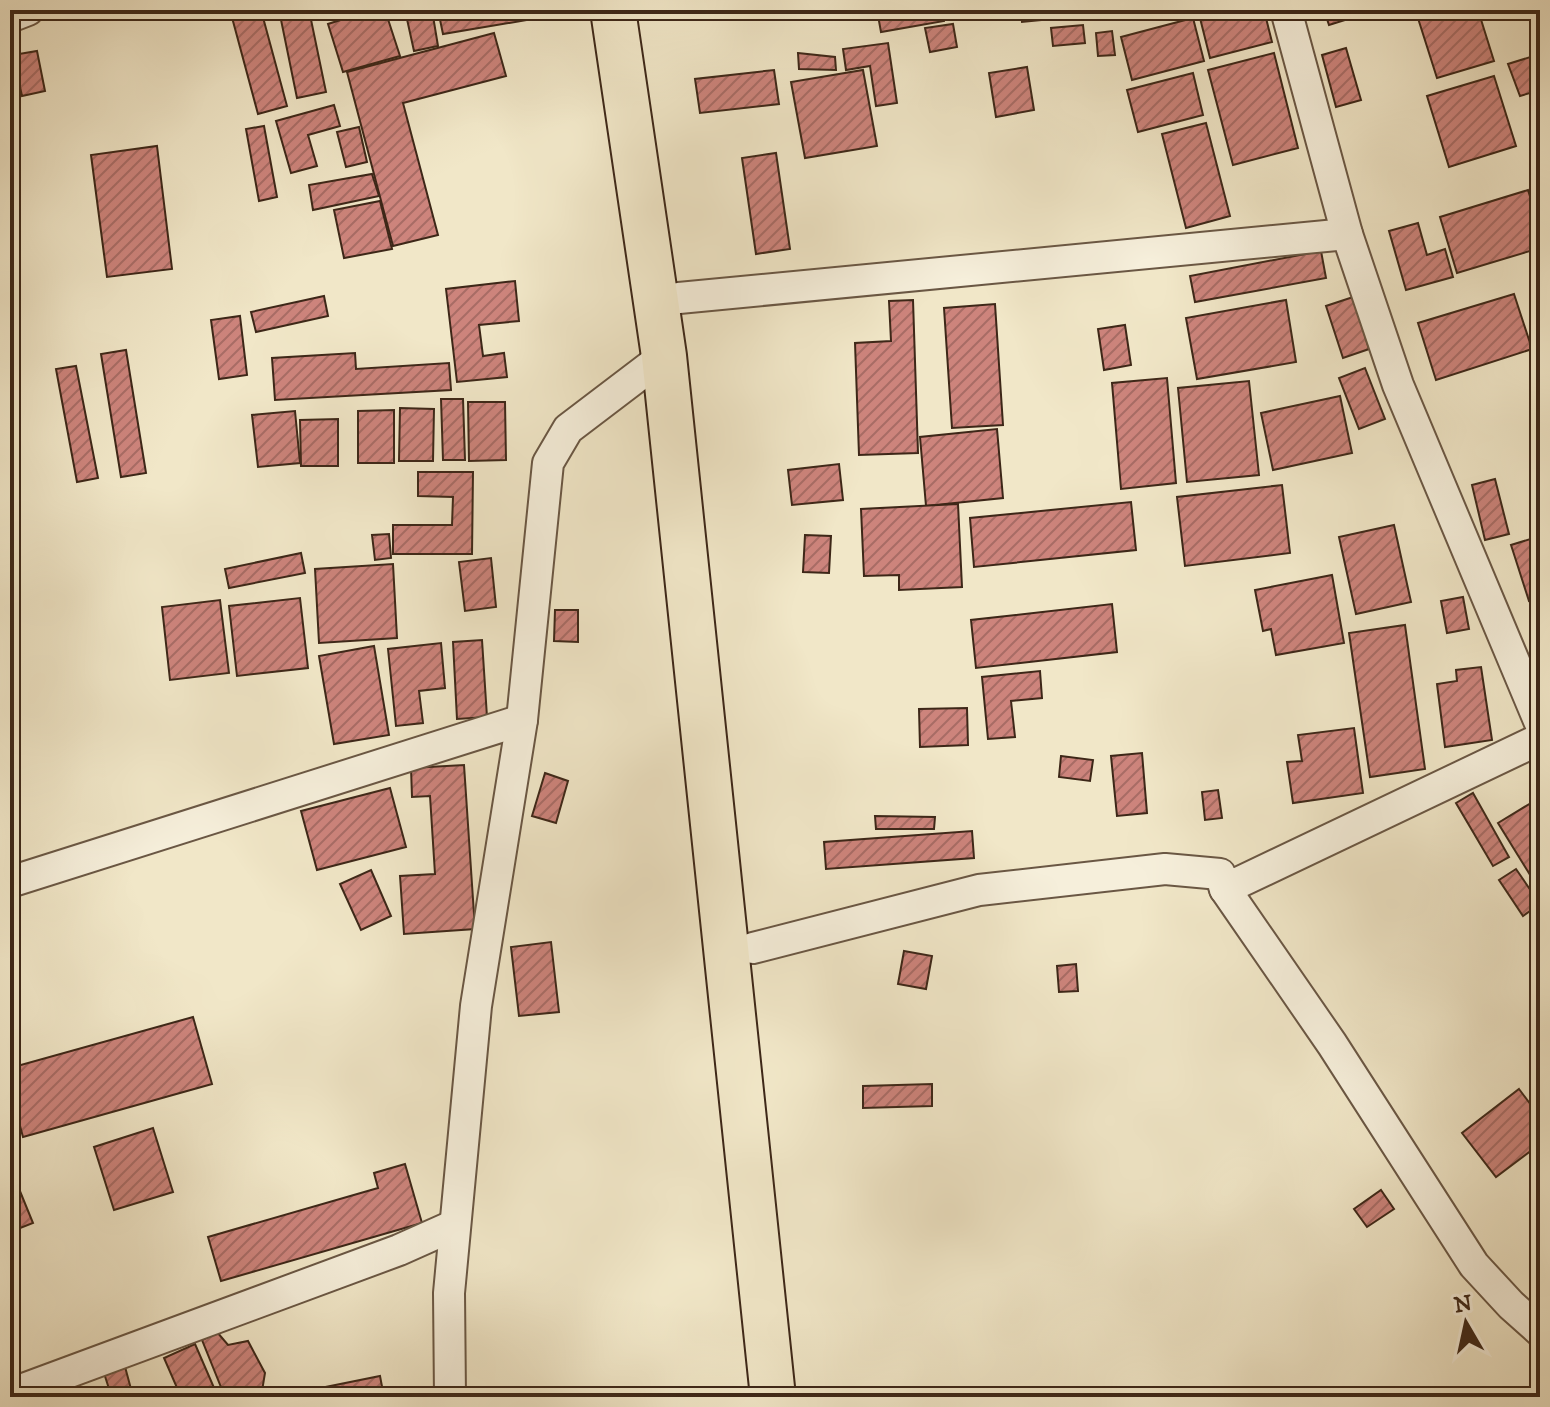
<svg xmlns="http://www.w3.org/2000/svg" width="1550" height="1407" font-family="'IM FELL DW Pica',serif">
	<defs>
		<pattern id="building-hatch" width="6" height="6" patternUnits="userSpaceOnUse" patternTransform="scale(2)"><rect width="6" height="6" fill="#cd847c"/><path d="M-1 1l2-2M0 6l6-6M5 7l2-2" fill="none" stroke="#a86c65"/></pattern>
	</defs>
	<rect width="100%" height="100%" fill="#f1e7c8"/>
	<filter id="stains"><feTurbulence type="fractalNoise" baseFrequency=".0025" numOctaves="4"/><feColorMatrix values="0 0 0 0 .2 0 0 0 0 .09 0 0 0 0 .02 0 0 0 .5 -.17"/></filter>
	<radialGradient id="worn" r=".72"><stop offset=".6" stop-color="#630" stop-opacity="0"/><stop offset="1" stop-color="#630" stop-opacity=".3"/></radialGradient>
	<g fill="url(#building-hatch)" stroke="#3d2718" stroke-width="2">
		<path d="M230,10H261L287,106L258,114Z"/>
		<path d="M279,10H309L326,92L297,98Z"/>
		<path d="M372,10H385L400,56L343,72L328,24Z"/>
		<path d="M405,10H432L438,46L414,51Z"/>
		<path d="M438,10H525L527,20L443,34Z"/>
		<path d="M877,10H943L944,21L881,32Z"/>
		<path d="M1021,10H1102V14L1022,22Z"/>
		<path d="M1198,10H1264L1272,42L1210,58Z"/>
		<path d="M1324,10H1377L1329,25Z"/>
		<path d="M1423,10H1478L1494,61L1437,78L1416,12Z"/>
		<path d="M1193,18L1204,61L1132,80L1121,37Z"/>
		<path d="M953,24L957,47L930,52L925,28Z"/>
		<path d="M1083,25L1085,43L1053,46L1051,28Z"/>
		<path d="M1112,31L1115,55L1098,56L1096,33Z"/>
		<path d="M494,33L506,76L403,103L438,235L393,246L347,72Z"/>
		<path d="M888,43L897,103L876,106L870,66L846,70L843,49Z"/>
		<path d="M1346,48L1361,100L1336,107L1322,55Z"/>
		<path d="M37,51L45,91L22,96L13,55Z"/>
		<path d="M798,53L835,57L836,70L799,69Z"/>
		<path d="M1274,53L1298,148L1233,165L1208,70Z"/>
		<path d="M1540,54V90L1520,96L1508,64Z"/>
		<path d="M1027,67L1034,110L996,117L989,73Z"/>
		<path d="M774,70L779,104L700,113L695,79Z"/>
		<path d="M863,70L877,146L805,158L791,82Z"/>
		<path d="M1193,73L1203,115L1138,132L1127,90Z"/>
		<path d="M1494,76L1516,146L1449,167L1427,96Z"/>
		<path d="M334,105L340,126L308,135L317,166L291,173L276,121Z"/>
		<path d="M1206,123L1230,216L1186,228L1162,134Z"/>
		<path d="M264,126L277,197L259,201L246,129Z"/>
		<path d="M359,127L367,162L346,167L337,132Z"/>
		<path d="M157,146L172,269L107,277L91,155Z"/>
		<path d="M776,153L790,249L756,254L742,158Z"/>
		<path d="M372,174L379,196L313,210L309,185Z"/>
		<path d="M1528,190L1540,228V248L1457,273L1440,217Z"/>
		<path d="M380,201L392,249L344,258L334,210Z"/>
		<path d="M1418,223L1427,255L1445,249L1453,277L1406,290L1389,231Z"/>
		<path d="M1321,251L1326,278L1195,302L1190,276Z"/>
		<path d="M515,281L519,321L479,325L483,356L504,353L507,377L457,382L446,289Z"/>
		<path d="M1514,294L1532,349L1436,380L1418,323Z"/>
		<path d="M324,296L328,316L256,332L251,312Z"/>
		<path d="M1353,297L1369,349L1343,358L1326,306Z"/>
		<path d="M913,300L918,453L859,455L855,343L891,341L889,301Z"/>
		<path d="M1286,300L1296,362L1197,379L1186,318Z"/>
		<path d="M995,304L1003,425L952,428L944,308Z"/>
		<path d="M240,316L247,375L219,379L211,320Z"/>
		<path d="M1125,325L1131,365L1104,370L1098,329Z"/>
		<path d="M126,350L146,473L121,477L101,354Z"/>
		<path d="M355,353L356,369L449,363L451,390L275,400L272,358Z"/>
		<path d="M76,366L98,478L77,482L56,369Z"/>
		<path d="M1365,368L1385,419L1359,429L1339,378Z"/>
		<path d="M1167,378L1176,483L1121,489L1112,383Z"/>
		<path d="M1249,381L1259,475L1187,482L1178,388Z"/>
		<path d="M1340,396L1352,453L1273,470L1261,413Z"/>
		<path d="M441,399H463L465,460H443Z"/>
		<path d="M468,402H505L506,460L469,461Z"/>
		<path d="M400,408L434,409L433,461H399Z"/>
		<path d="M394,410V463H358V411Z"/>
		<path d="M295,411L300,463L258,467L252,415Z"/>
		<path d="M338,419V466H301L300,420Z"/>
		<path d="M997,429L1003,498L926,506L920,437Z"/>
		<path d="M839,464L843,500L792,505L788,470Z"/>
		<path d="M1540,464V491L1532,466Z"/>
		<path d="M418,472H473L472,554H393V525H452L453,497L418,496Z"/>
		<path d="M1495,479L1509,534L1485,540L1472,485Z"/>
		<path d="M1282,485L1290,553L1185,566L1177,497Z"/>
		<path d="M1131,502L1136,550L974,567L970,518Z"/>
		<path d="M958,504L962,587L899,590V575L864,576L861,509Z"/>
		<path d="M1394,525L1411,602L1356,614L1339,537Z"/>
		<path d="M389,534L391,558L375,560L372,535Z"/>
		<path d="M805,535L831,536L829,573L803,572Z"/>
		<path d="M1540,536V598L1529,601L1511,545Z"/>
		<path d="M301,553L305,573L229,588L225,569Z"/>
		<path d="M491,558L496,607L465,611L459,562Z"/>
		<path d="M393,564L397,638L319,643L315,569Z"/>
		<path d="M1332,575L1344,643L1276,655L1271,629L1263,631L1255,590Z"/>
		<path d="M1463,597L1469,629L1447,633L1441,601Z"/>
		<path d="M300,598L308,668L237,676L229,606Z"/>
		<path d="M220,600L229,673L170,680L162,607Z"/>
		<path d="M1112,604L1117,652L976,668L971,620Z"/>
		<path d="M555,610H578V642L554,641Z"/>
		<path d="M1405,625L1425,769L1370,777L1349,633Z"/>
		<path d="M482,640L487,717L457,719L453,642Z"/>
		<path d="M441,643L445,688L419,691L423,723L396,726L388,649Z"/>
		<path d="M374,646L389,735L334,744L319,656Z"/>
		<path d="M1481,667L1492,740L1445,747L1437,684L1457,681L1456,670Z"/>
		<path d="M1040,671L1042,698L1011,701L1015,737L988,739L982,677Z"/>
		<path d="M967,708L968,745L920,747L919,709Z"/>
		<path d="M1354,728L1363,793L1293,803L1287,762L1302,761L1298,735Z"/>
		<path d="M1142,753L1147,813L1117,816L1111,756Z"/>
		<path d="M1061,756L1093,760L1090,781L1059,777Z"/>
		<path d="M464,765L475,929L404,934L400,876L435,874L430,796L412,797L411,768Z"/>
		<path d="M545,773L568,781L556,823L532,816Z"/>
		<path d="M390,788L406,847L317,870L301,811Z"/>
		<path d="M1218,790L1222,818L1205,820L1202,792Z"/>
		<path d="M1473,793L1509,857L1493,866L1456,803Z"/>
		<path d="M1531,803L1540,817V891L1498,823Z"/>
		<path d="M875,816L935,817L934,829H876Z"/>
		<path d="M972,831L974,858L826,869L824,842Z"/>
		<path d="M1516,869L1540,904L1523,916L1499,880Z"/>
		<path d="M371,870L391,916L361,930L340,884Z"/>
		<path d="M551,942L559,1012L519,1016L511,947Z"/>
		<path d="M904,951L932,956L926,989L898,984Z"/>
		<path d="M1076,964L1078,991L1059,992L1057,966Z"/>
		<path d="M193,1017L212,1084L23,1137L10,1089V1068Z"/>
		<path d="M932,1084V1106L863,1108V1086Z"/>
		<path d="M1519,1089L1540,1117V1144L1496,1177L1462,1133Z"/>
		<path d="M153,1128L173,1192L114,1210L94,1147Z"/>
		<path d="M405,1164L422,1223L221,1281L208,1237L378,1188L374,1173Z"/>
		<path d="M15,1179L33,1223L10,1232V1181Z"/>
		<path d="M1381,1190L1394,1209L1367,1227L1354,1209Z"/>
		<path d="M217,1332L228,1345L248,1341L265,1373L261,1397H225L202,1340Z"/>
		<path d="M195,1344L218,1397H181L164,1358Z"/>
		<path d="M124,1363L131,1389L111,1395L103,1370Z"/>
		<path d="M380,1376L384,1397H276Z"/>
	</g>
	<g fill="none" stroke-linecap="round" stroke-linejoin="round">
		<defs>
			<g id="street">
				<path d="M1286,10L1347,234L1398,385L1540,723"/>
				<path d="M10,17L28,10"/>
				<path d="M679,298L1347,234"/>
				<path d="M10,882L522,720"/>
				<path d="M1225,889L1332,1044L1474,1265L1511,1305L1540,1331"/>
				<path d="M753,948L979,890L1165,869L1220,874L1225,889L1540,739"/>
				<path d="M10,1394L399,1250L455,1225"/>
				<path d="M450,1397L449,1293L476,1006L522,720L548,463L568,429L664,356"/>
			</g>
			<path id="primary" d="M613,10L664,356L773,1397"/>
		</defs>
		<use href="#street" stroke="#6a5744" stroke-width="34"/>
		<use href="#primary" stroke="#3d2718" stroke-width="48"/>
		<use href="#street" stroke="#f6efdb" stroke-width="30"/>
		<use href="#primary" stroke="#f1e7c8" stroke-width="44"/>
	</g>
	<rect width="1550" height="1407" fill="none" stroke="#f1e7c8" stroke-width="40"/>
	<rect x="12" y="12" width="1526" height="1383" fill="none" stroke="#3d2718" stroke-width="4"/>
	<rect x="20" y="20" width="1510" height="1367" fill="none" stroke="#3d2718" stroke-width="2"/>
	<g transform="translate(1466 1323) rotate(351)" stroke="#f6efdb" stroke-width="6" paint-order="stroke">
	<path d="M0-6L14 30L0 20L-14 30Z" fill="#3d2718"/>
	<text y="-12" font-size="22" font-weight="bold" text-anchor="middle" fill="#3d2718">N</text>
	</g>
	<rect width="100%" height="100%" filter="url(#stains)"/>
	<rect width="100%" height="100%" fill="url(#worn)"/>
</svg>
